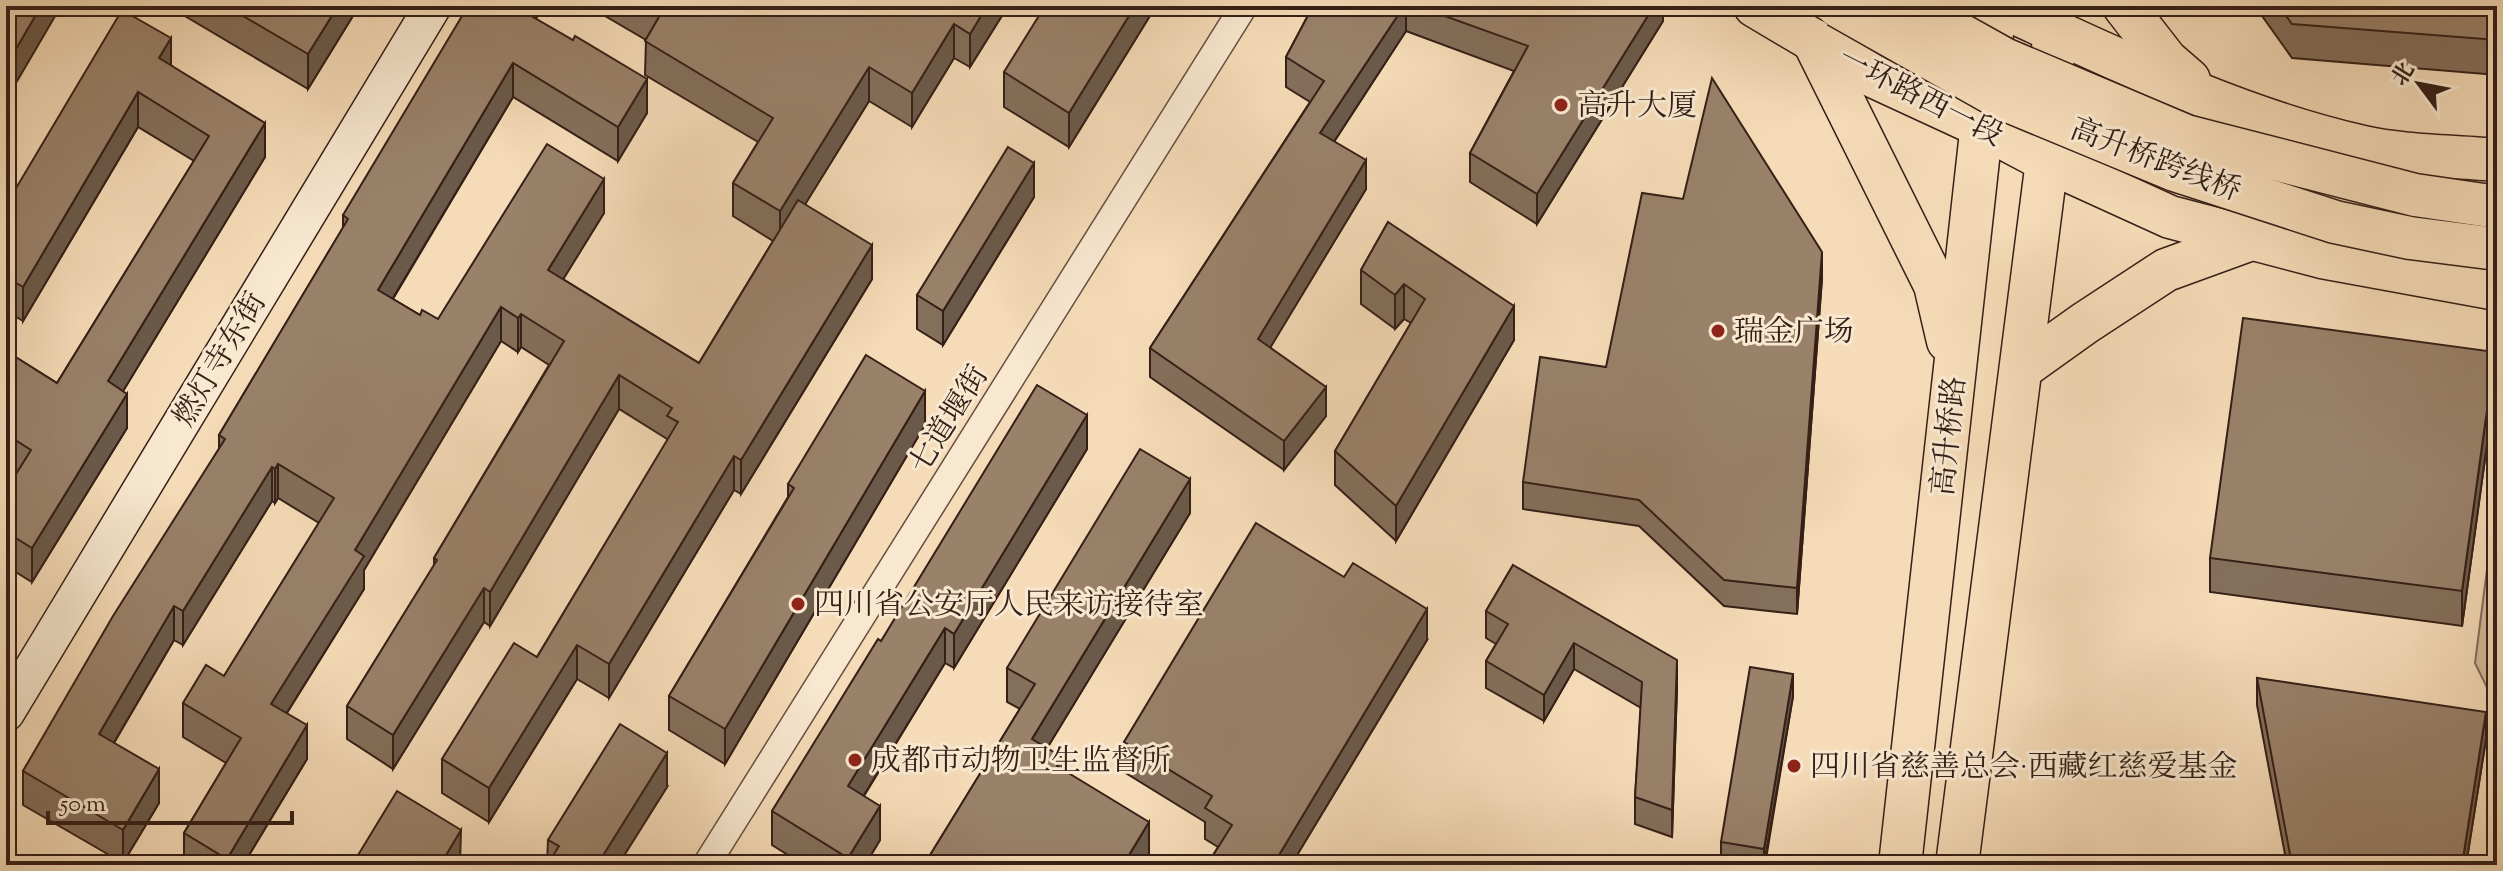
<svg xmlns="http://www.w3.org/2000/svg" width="2503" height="871" font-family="'Sorts Mill Goudy','Noto Serif SC',serif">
	<rect width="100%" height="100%" fill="#f5dbb7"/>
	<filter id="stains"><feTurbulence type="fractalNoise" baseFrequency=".0025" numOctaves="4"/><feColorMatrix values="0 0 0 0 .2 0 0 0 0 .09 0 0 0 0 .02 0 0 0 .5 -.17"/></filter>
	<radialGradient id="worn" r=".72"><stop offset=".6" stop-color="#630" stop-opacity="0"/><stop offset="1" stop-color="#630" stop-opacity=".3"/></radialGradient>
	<path fill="#d4bb9c" stroke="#846d5a" stroke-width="2" d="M2497,491V708L2475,663Z"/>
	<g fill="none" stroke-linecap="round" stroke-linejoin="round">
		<defs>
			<path id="street" d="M706,865L1244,6"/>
			<path id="secondary" d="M6,713L433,6"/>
			<g id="primary">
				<path d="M1755,6L1875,77L1981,126L2047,161L2170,217L2322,257L2497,289"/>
				<path d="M2000,6C2116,59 2238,119 2363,147C2402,156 2456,156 2497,160"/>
				<path d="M2124,6L2166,60L2189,80"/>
				<path d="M1813,40L1935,285L1948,341"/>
				<path d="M2022,368L2085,323L2166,270L2251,239"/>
				<path d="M1900,865L1995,6"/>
				<path d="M1957,865L2047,161L2054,31"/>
			</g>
		</defs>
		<use href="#street" stroke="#654e3f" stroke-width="29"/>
		<use href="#secondary" stroke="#351f17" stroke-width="39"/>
		<use href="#primary" stroke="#351f17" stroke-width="45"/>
		<use href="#street" stroke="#f8e8d0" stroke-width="26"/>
		<use href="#secondary" stroke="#f8e8d0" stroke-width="36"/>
		<use href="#primary" stroke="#f5dbb7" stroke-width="42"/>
		<defs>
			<g id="primary-bridge">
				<path d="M1838,6L1999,97L2175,170L2335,222L2410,238L2497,249"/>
				<path d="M1909,6L2004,59L2186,136L2415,195L2497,207"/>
			</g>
		</defs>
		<use href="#primary-bridge" stroke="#351f17" stroke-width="45" stroke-linecap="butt"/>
		<use href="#primary-bridge" stroke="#f5dbb7" stroke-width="42"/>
	</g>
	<g fill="#846f5b" stroke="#351f17" stroke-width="2">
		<path d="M168,6H359L308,89Z"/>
		<path d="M588,6H1008L970,67L954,58L912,127L869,101L805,204L872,279L741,494L734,490L609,698L577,679L489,822L442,793V759L537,657L667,441V439L619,409L490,626L484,622L393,769L347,739V706L434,566V558L549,365L521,347L518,352L501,341L364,570V589L287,713L307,759L243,865H184V833L226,763L183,737V703L224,676L319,523L278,498L275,503L272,501L183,645L174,640L114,743L159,803L123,863L23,805V771L219,449V435L343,228V215L536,19L647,113L618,161L513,97L393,299L420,315L438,319L604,213L563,279L699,363L773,241L733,216V183L758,142L645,75L646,40Z"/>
		<path d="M1156,6L1069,147L1004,107V72Z"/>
		<path d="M1313,6H1663V21L1537,224L1470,182V153L1514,71L1406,31L1334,142L1366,189L1270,347L1326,416L1284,470L1150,377V348L1310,102L1286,87V57Z"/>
		<path d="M2255,6H2497V75L2292,58Z"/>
		<path d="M171,65L265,157L123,391L127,428L32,582L6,566V490L16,474L6,468V351L57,383L194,161L138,127L23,321L6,311V205Z"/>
		<path d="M1034,197L943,345L917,329V295Z"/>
		<path d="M1388,222L1514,340L1396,541L1335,485V451L1411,323L1404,319L1395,329L1361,304V270Z"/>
		<path d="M1822,278L1797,614L1724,606L1639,526L1523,509V482L1606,367Z"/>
		<path d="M2495,386L2462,626L2210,592V558Z"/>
		<path d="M925,425L725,764L669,730V696L788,497V484Z"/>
		<path d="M1087,449L954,668L945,663L864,796L880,840L865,865H804L772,845V811L881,641Z"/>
		<path d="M1190,513L1047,748L1062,769L1149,857L924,865L1020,709L1007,702V668Z"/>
		<path d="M1513,565L1677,687L1672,837L1635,824V797L1641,708L1574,669L1544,721L1486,688V661L1496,644L1486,638V611Z"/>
		<path d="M1427,640L1291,865H1207L1218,847L1205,839V822L1124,772V742Z"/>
		<path d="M2257,678L2486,739L2466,865H2287L2257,705Z"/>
		<path d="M1793,696L1765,865H1730L1721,864V842Z"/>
		<path d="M667,787L618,865H547L548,840Z"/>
	</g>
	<g fill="#6b5a4a" stroke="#351f17" stroke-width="2">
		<path d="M41,6H61L6,100V66Z"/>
		<path d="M338,6H359L308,89V54Z"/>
		<path d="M523,6H544L521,43V10Z"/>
		<path d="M987,6H1008L970,67V34Z"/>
		<path d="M1135,6H1156L1069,147V113Z"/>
		<path d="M1404,6H1406V31L1320,163V133Z"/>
		<path d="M1654,6H1663V21L1537,224V194Z"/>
		<path d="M954,24V58L912,127V93Z"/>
		<path d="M171,38V72L159,58Z"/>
		<path d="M513,63V97L378,323V290Z"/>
		<path d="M869,67V101L780,245V211Z"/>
		<path d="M647,79V113L618,161V127Z"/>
		<path d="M138,92V127L23,321V287Z"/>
		<path d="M265,123V157L108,416V381Z"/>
		<path d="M1366,160V189L1258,368V339Z"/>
		<path d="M1034,163V197L943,345V311Z"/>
		<path d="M604,179V213L548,304V270Z"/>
		<path d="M872,245V279L741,494V460Z"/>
		<path d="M1822,252V278L1797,614V588Z"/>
		<path d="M1404,284V319L1395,329V295Z"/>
		<path d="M1514,306V340L1396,541V506Z"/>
		<path d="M501,307V341L364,570V589L271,738V704L355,550Z"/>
		<path d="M521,314V347L518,352V318Z"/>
		<path d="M2495,352V386L2462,626V591Z"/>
		<path d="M619,375V409L490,626V592Z"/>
		<path d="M1326,387V416L1284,470V441Z"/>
		<path d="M925,391V425L725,764V729Z"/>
		<path d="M127,394V428L32,582V548Z"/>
		<path d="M1087,415V449L954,668V634Z"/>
		<path d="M734,456V490L609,698V664Z"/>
		<path d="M278,464V498L275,503V469Z"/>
		<path d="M272,467V501L183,645V611Z"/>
		<path d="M1190,479V513L1032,773V739Z"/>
		<path d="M484,588V622L393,769V735Z"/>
		<path d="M174,606V640L99,768V734Z"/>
		<path d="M1427,609V640L1291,865H1273Z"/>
		<path d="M945,628V663L848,821V786Z"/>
		<path d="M1574,643V669L1544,721V695Z"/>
		<path d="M577,645V679L489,822V788Z"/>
		<path d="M1677,660V687L1672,837V810Z"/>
		<path d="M1793,674V696L1764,865V849Z"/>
		<path d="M2486,712V739L2466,865H2462Z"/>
		<path d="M307,725V759L243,865H227V859Z"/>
		<path d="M667,753V787L618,865H597Z"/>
		<path d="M1062,757V791L1057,766Z"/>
		<path d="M159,769V803L123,863V830Z"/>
		<path d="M880,806V840L865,865H848V858Z"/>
		<path d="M1149,822V857L1144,865H1123Z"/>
		<path d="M461,830L460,865H440Z"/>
	</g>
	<g fill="#99816a" stroke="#351f17" stroke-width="2">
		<path d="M6,6H41L6,66Z"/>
		<path d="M226,6H338L308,54Z"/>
		<path d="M468,6H523L521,10L573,40L575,36L647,79L618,127L513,63L378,290L420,315L422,310L438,319L547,144L604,179L548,270L699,363L798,200L872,245L741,460L734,456L609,664L577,645L489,788L442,759L514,643L537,657L678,422L667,416L672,408L619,375L490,592L484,588L393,735L347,706L437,560L434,558L564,341L521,314L518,318L501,307L355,550L364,556L271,704L307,725L227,859L184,833L241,738L183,703L206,665L224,676L334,498L278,464L275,469L272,467L183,611L174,606L99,734L159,769L123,830L23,771L113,616L225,439L219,435L348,219L343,215Z"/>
		<path d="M645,6H987L970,34L954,24L912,93L869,67L780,211L733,183L773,118L645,41L660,15Z"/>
		<path d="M1045,6H1135L1069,113L1004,72Z"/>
		<path d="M1313,6H1404L1320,133L1366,160L1258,339L1326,387L1284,441L1150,348L1324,81L1286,57Z"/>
		<path d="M1417,6H1654L1537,194L1470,153L1528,46Z"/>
		<path d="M2279,6H2497V40L2292,24Z"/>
		<path d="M122,10L171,38L159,58L265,123L108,381L127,394L32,548L6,532V490L31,450L6,434V351L57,383L209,136L138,92L23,287L6,277V205Z"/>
		<path d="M1712,78L1822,252L1797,588L1724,580L1639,500L1523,482L1540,357L1606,367L1642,193L1683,199Z"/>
		<path d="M1008,147L1034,163L943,311L917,295Z"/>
		<path d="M1388,222L1514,306L1396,506L1335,451L1425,299L1404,284L1395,295L1361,270Z"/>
		<path d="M2243,318L2495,352L2462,591L2210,558Z"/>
		<path d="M866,355L925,391L725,729L669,696L794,488L788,484Z"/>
		<path d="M1037,385L1087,415L954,634L945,628L848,786L880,806L848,858L772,811L878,639L881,641Z"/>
		<path d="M1140,449L1190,479L1032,739L1062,757L1057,766L1149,822L1123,865H924L1035,684L1007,668Z"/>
		<path d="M1256,523L1344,577L1353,563L1427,609L1273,865H1207L1232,825L1205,808L1212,796L1124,742Z"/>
		<path d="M1513,565L1677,660L1672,810L1635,797L1642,682L1574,643L1544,695L1486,661L1508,624L1486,611Z"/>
		<path d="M1750,667L1793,674L1764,849L1721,842Z"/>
		<path d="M2257,678L2486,712L2462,865H2292Z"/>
		<path d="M620,724L667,753L597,865H547L559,846L548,840Z"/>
		<path d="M397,791L461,830L440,865H352Z"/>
	</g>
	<g fill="#8f2418" stroke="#f8e8d0" stroke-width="3">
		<circle cx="1561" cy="105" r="8"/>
		<circle cx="1718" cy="331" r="8"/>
		<circle cx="798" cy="604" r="8"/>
		<circle cx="855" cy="760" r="8"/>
		<circle cx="1794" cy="766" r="8"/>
	</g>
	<g text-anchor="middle" stroke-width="6" stroke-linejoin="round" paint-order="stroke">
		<g font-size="30" fill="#351f17" stroke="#f8e8d0">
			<text transform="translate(1921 96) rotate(27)" y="10">一环路西一段</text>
			<text transform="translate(2156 159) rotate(21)" y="10">高升桥跨线桥</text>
			<text transform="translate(219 359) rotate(-59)" y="10">燃灯寺东街</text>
			<text transform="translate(948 419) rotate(-58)" y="10">七道堰街</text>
			<text transform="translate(1948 436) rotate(-84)" y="10">高升桥路</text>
		</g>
		<g font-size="30" fill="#351f17" stroke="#f8e8d0" text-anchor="start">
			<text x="1577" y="115">高升大厦</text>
			<text x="1734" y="341">瑞金广场</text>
			<text x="814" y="614">四川省公安厅人民来访接待室</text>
			<text x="871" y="770">成都市动物卫生监督所</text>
			<text x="1810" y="776">四川省慈善总会·西藏红慈爱基金</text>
		</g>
	</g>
	<rect width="2503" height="871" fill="none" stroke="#f5dbb7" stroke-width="32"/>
	<rect x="8" y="8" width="2487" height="855" fill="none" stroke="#351f17" stroke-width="4"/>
	<rect x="16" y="16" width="2471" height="839" fill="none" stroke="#351f17" stroke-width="2"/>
	<g transform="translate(2419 84) rotate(302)" stroke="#f8e8d0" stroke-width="6" paint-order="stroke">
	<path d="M0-6L14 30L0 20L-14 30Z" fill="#351f17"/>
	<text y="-12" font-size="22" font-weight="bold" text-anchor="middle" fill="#351f17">北</text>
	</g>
	<path d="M48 811v12h244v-12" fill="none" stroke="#351f17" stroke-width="4"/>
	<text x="60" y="811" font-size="24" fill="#351f17" stroke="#f8e8d0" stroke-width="6" paint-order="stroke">50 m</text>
	<rect width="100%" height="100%" filter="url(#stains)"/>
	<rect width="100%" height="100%" fill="url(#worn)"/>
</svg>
